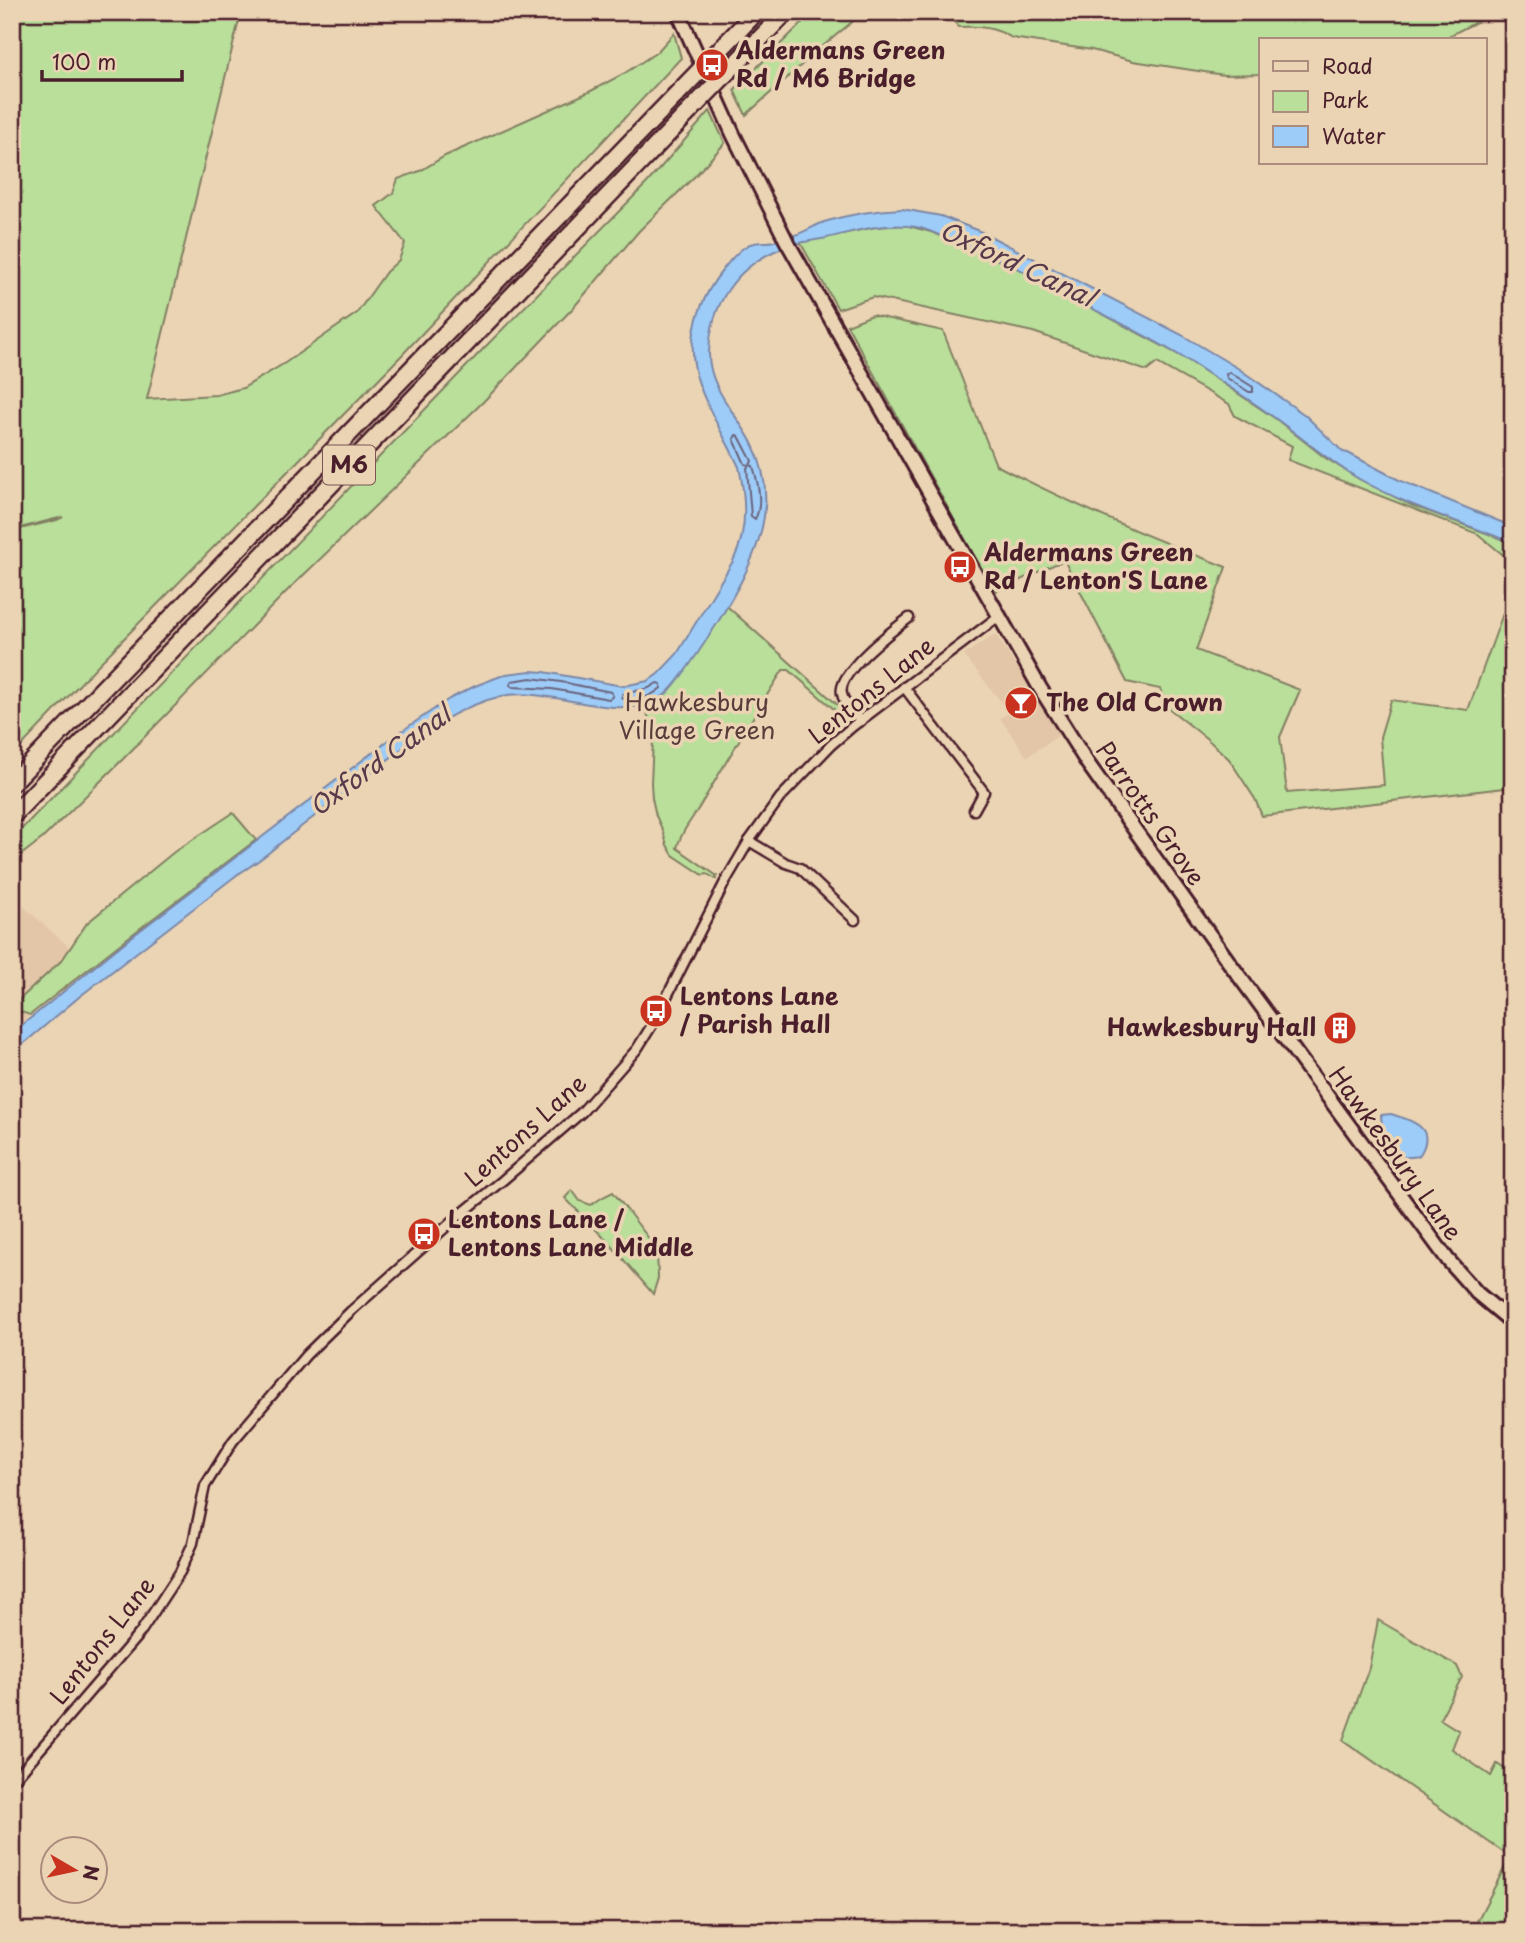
<svg xmlns="http://www.w3.org/2000/svg" width="1525" height="1943" font-family="'Playpen Sans',sans-serif">
	<rect width="100%" height="100%" fill="#ebd4b4"/>
	<filter id="ink" filterUnits="userSpaceOnUse"><feTurbulence type="fractalNoise" baseFrequency=".0143" numOctaves="2"/><feDisplacementMap in="SourceGraphic" scale="14" xChannelSelector="R" yChannelSelector="G"/><feConvolveMatrix kernelMatrix="1 2 1 2 8 2 1 2 1" color-interpolation-filters="sRGB"/></filter>
	<g filter="url(#ink)">
		<g fill="#e3c6a7">
			<path d="M995,634L1034,693L1059,735L1027,757L1000,718L1009,712L964,655Z"/>
			<path d="M12,896L69,947L62,960L19,1000L18,1011L30,1015L12,1031Z"/>
		</g>
		<g fill="#b9df9a" stroke="#827f62" stroke-width="2">
			<path d="M12,12H241L147,399L216,395L243,388L285,363L357,313L386,272L399,260L405,243L376,206L393,193L398,179L420,171L445,156L589,92L625,73L657,52L674,33L681,58L401,356L96,667L12,756V531L57,520L63,517L12,530Z"/>
			<path d="M813,12H864L817,51L746,115L734,90Z"/>
			<path d="M946,12H1496L1441,40H1261V74L1224,75L1133,61L1092,50L1012,38C994,27 980,26 959,27Z"/>
			<path d="M710,111L725,143L695,176L639,231L573,308L483,402L287,591L123,759L43,838L12,862V839L486,346L647,183Z"/>
			<path d="M905,225L931,232L1019,269L1185,358L1276,419L1324,457L1359,479L1411,505L1513,543V563L1478,534L1288,460L1292,446L1235,416L1229,404L1157,363L1147,371L1033,332L873,297L838,309L800,242L876,227Z"/>
			<path d="M872,315L943,331L996,465C1071,504 1148,537 1226,567L1196,650L1300,690L1280,737L1287,793L1384,785L1380,737L1391,700L1468,710L1513,586V787L1262,816L1255,799L1229,759L1206,738L1167,707L1160,689L1127,682L1064,560L994,592L847,325Z"/>
			<path d="M720,600L850,716V723L789,670H783C755,713 729,757 703,801C694,817 681,831 677,848L717,876L716,879L707,874L703,875L673,855L667,845L663,831L656,816L652,798L651,783L653,739L643,693L649,691Z"/>
			<path d="M233,813L256,840L125,940L30,1015L18,1011L19,1000L62,960L87,923L174,852Z"/>
			<path d="M572,1190L580,1201L591,1205L603,1197L613,1192L657,1249L658,1278L653,1294L611,1245L565,1198Z"/>
			<path d="M1378,1620L1457,1666L1462,1677L1440,1719L1459,1731L1452,1749L1491,1776L1497,1764L1513,1774V1931H1472L1510,1857L1343,1740L1369,1668Z"/>
		</g>
		<g fill="#9dccf8" stroke="#7c87a6" stroke-width="2">
			<path d="M902,209L941,216L984,233L1182,335L1239,369L1305,415L1343,452L1348,453L1399,480L1513,527V543C1462,522 1409,507 1361,480C1331,463 1306,441 1279,421C1255,403 1229,387 1203,370C1152,337 1096,311 1042,283C1034,278 1027,273 1019,269C997,258 974,249 951,240C937,234 923,227 908,226C881,223 853,232 827,238C812,241 797,242 782,248C736,266 710,304 709,354C709,389 737,414 752,443C785,508 751,567 718,622C703,645 688,670 670,690C632,731 551,685 502,696C448,708 405,747 362,780C341,797 318,813 297,830C277,845 260,862 238,874L79,997L22,1045L12,1051V1033L125,942L390,739L449,699L475,686L506,674L531,671L544,672L623,686L648,681L658,674L677,654L733,561C748,532 746,498 739,467C726,439 701,399 695,370C687,332 701,296 725,267C731,259 739,250 748,245C757,241 766,243 774,241C781,240 789,238 795,235C805,232 814,226 824,222C850,214 876,210 902,209Z"/>
			<path d="M1391,1114C1415,1121 1437,1129 1419,1156C1412,1157 1402,1159 1396,1154C1384,1146 1382,1128 1381,1115Z"/>
		</g>
		<g fill="none" stroke-linecap="round" stroke-linejoin="round">
			<g stroke="#6b647d" stroke-width="2">
				<path d="M1229,372L1253,387V392H1249L1227,378L1226,374Z"/>
				<path d="M736,435L739,436L752,461L750,465L753,466C758,482 763,505 755,519L751,516L747,468L749,465L745,464L734,439Z"/>
				<path d="M531,678L561,682L611,692L613,696L609,699L552,689L513,687L510,685L512,681Z"/>
				<path d="M657,683L661,684V688C651,697 634,703 621,698L623,694L649,688Z"/>
			</g>
			<path stroke="#7c87a6" stroke-width="2.5" d="M931,12L935,20"/>
			<defs>
				<g id="street">
					<path d="M904,687L984,792L974,810"/>
					<path d="M861,721C854,714 844,704 842,694C836,673 893,630 909,618"/>
					<path d="M749,841L786,863L800,868L855,920"/>
					<path d="M12,1782L140,1633L180,1572L193,1543L205,1486L233,1441L306,1355L351,1311L455,1219L503,1180L582,1112L637,1049L654,1022L725,882L749,841L780,798L831,745L853,726L999,616"/>
				</g>
				<path id="secondary" d="M678,12L733,134L786,240L1040,688L1088,764L1231,965L1448,1260L1477,1293L1513,1323"/>
				<g id="highway">
					<path d="M737,32L756,12"/>
					<path d="M745,54L786,12"/>
					<path d="M12,783L675,96"/>
					<path d="M12,816L686,115"/>
				</g>
			</defs>
			<use href="#street" stroke="#4a1f2b" stroke-width="13"/>
			<use href="#secondary" stroke="#4a1f2b" stroke-width="18"/>
			<use href="#highway" stroke="#4a1f2b" stroke-width="21"/>
			<use href="#street" stroke="#ebd4b4" stroke-width="8"/>
			<use href="#secondary" stroke="#ebd4b4" stroke-width="12"/>
			<use href="#highway" stroke="#ebd4b4" stroke-width="16"/>
			<defs>
				<g id="highway-bridge">
					<path d="M675,96L737,32"/>
					<path d="M686,115L745,54"/>
				</g>
			</defs>
			<use href="#highway-bridge" stroke="#4a1f2b" stroke-width="21" stroke-linecap="butt"/>
			<use href="#highway-bridge" stroke="#ebd4b4" stroke-width="16"/>
		</g>
	</g>
	<defs>
		<symbol id="bus-disc" viewBox="-11 -11 22 22"><circle r="9.5" fill="#c8321e" stroke="#ebd4b4"/><path d="M-5-6H5V4H4V6H2V4H-2V6H-4V4H-5ZM-3.5-4V0h7V-4ZM-3.5 1.2v1.5H-2V1.2ZM2 1.2v1.5H3.5V1.2Z" fill="#fff"/></symbol>
		<symbol id="bar-disc" viewBox="-11 -11 22 22"><circle r="9.5" fill="#c8321e" stroke="#ebd4b4"/><path d="M-6-5H6L.8 .8V4.5H3.5V6h-7V4.5H-.8V.8Z" fill="#fff"/></symbol>
		<symbol id="building-disc" viewBox="-11 -11 22 22"><circle r="9.5" fill="#c8321e" stroke="#ebd4b4"/><path d="M-4-6H4V6H1V3H-1V6H-4ZM-2.5-4.3h1.7v1.8h-1.7ZM.8-4.3h1.7v1.8H.8ZM-2.5-1h1.7V.8h-1.7ZM.8-1h1.7V.8H.8Z" fill="#fff"/></symbol>
	</defs>
	<g fill-rule="evenodd">
		<use href="#bus-disc" x="693" y="46" width="38" height="38"/>
		<use href="#bus-disc" x="941" y="548" width="38" height="38"/>
		<use href="#bar-disc" x="1002" y="684" width="38" height="38"/>
		<use href="#bus-disc" x="637" y="992" width="38" height="38"/>
		<use href="#building-disc" x="1321" y="1009" width="38" height="38"/>
		<use href="#bus-disc" x="405" y="1215" width="38" height="38"/>
	</g>
	<g text-anchor="middle" stroke-width="7" stroke-linejoin="round" paint-order="stroke">
		<rect fill="#ebd4b4" stroke="#7a5554" stroke-width="2" x="323" y="445.5" width="52" height="39" rx="5"/>
		<g font-size="23" font-weight="bold" fill="#4a1f2b">
			<text x="349" y="473">M6</text>
		</g>
		<g font-size="24" font-weight="bold" fill="#4a1f2b" stroke="#ebd4b4" text-anchor="start">
			<text x="736" y="59">Aldermans Green<tspan x="736" dy="28">Rd / M6 Bridge</tspan></text>
			<text x="984" y="561">Aldermans Green<tspan x="984" dy="28">Rd / Lenton'S Lane</tspan></text>
			<text x="1046" y="711">The Old Crown</text>
			<text x="680" y="1005">Lentons Lane<tspan x="680" dy="28">/ Parish Hall</tspan></text>
			<text x="1316" y="1036" text-anchor="end">Hawkesbury Hall</text>
			<text x="448" y="1228">Lentons Lane /<tspan x="448" dy="28">Lentons Lane Middle</tspan></text>
		</g>
		<g font-size="24" fill="#4a1f2b" stroke="#ebd4b4">
			<text transform="translate(872 691) rotate(-39)" y="8">Lentons Lane</text>
			<text transform="translate(1150 814) rotate(55)" y="8">Parrotts Grove</text>
			<text transform="translate(526 1131) rotate(-42)" y="8">Lentons Lane</text>
			<text transform="translate(1395 1154) rotate(54)" y="8">Hawkesbury Lane</text>
			<text transform="translate(103 1641) rotate(-52)" y="8">Lentons Lane</text>
		</g>
		<g font-size="24" fill="#5b3c3c" stroke="#ebd4b4">
			<text x="697" y="711">Hawkesbury<tspan x="697" dy="28">Village Green</tspan></text>
		</g>
		<g font-size="26" font-style="italic" fill="#56394a" stroke="#ebd4b4">
			<text transform="translate(1017 264) rotate(25)" y="9">Oxford Canal</text>
			<text transform="translate(380 761) rotate(-36)" y="9">Oxford Canal</text>
		</g>
	</g>
	<rect width="1525" height="1943" fill="none" stroke="#ebd4b4" stroke-width="42"/>
	<rect x="21" y="21" width="1483" height="1901" fill="none" stroke="#4a1f2b" stroke-width="2.5" filter="url(#ink)"/>
	<rect x="1259" y="38" width="228" height="126" fill="#ebd4b4" stroke="#ab8c7d" stroke-width="2"/>
	<rect x="1273" y="61" width="35" height="10" fill="#ebd4b4" stroke="#ab8c7d" stroke-width="2"/>
	<text x="1322" y="74" font-size="21" fill="#4a1f2b">Road</text>
	<rect x="1273" y="91" width="35" height="21" fill="#b9df9a" stroke="#ab8c7d" stroke-width="2"/>
	<text x="1322" y="108" font-size="21" fill="#4a1f2b">Park</text>
	<rect x="1273" y="126" width="35" height="21" fill="#9dccf8" stroke="#ab8c7d" stroke-width="2"/>
	<text x="1322" y="144" font-size="21" fill="#4a1f2b">Water</text>
	<g transform="translate(74 1870) rotate(99)"><circle r="33" fill="#ebd4b4" stroke="#ab8c7d" stroke-width="2"/>
	<path d="M0-5L12 26L0 18L-12 26Z" fill="#c8321e"/>
	<text y="-10" font-size="19" font-weight="bold" text-anchor="middle" fill="#4a1f2b">N</text>
	</g>
	<path d="M42 70v10h140v-10" fill="none" stroke="#4a1f2b" stroke-width="3.5"/>
	<text x="52" y="70" font-size="21" fill="#4a1f2b" stroke="#ebd4b4" stroke-width="5" paint-order="stroke">100 m</text>
</svg>
